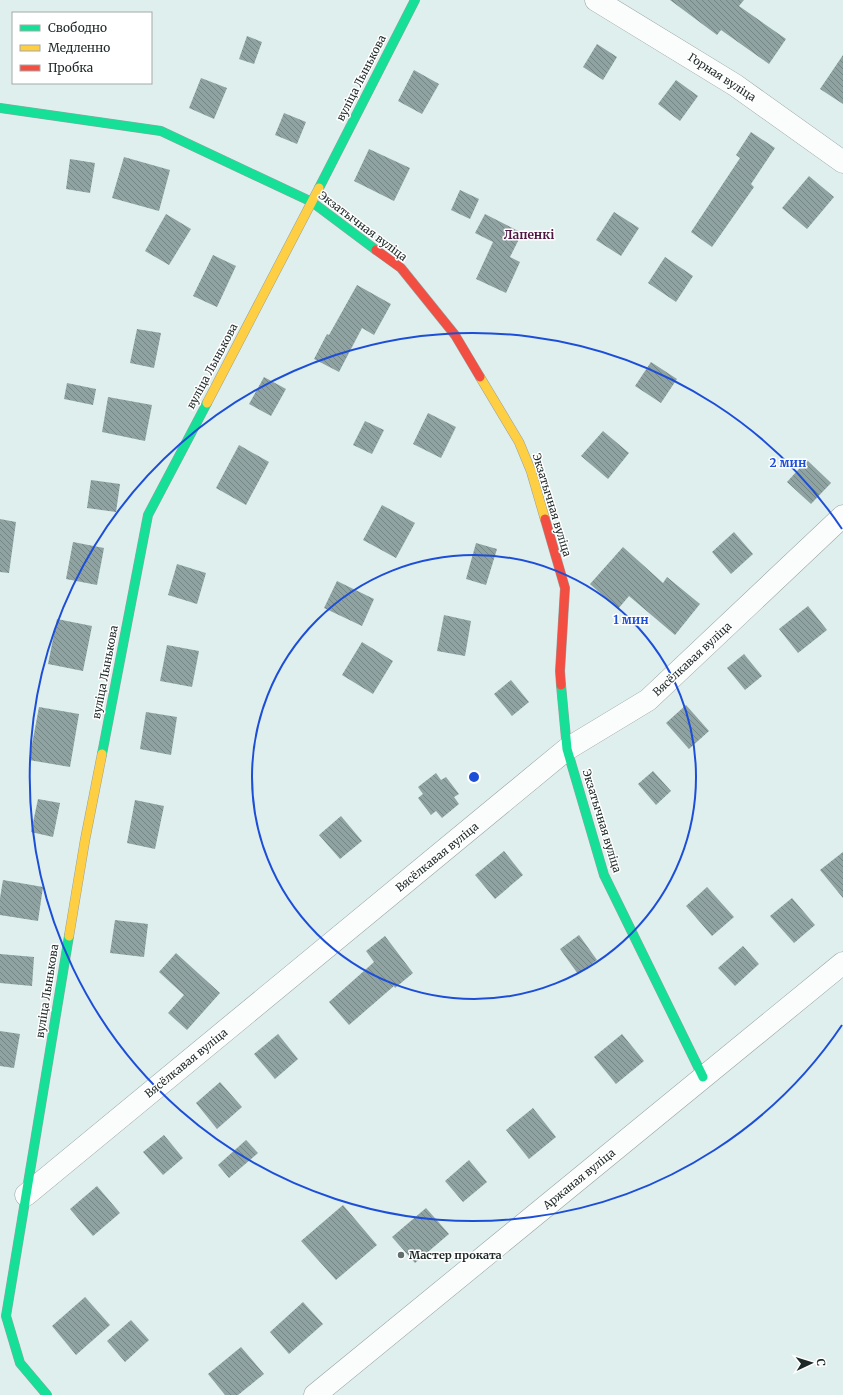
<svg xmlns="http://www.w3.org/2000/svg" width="843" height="1395" font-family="Merriweather,serif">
	<defs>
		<pattern id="building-back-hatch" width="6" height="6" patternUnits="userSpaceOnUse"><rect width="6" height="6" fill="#8fa4a2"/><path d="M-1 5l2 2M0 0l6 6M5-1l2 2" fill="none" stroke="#748684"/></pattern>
	</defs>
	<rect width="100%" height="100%" fill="#dfefed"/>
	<g fill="url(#building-back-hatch)">
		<path d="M670,0H744L739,6L786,39L769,64L721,30L717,35Z"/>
		<path d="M247,36L262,42L254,64L239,59Z"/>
		<path d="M597,44L617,57L603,80L583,67Z"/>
		<path d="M843,55V104L820,89Z"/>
		<path d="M414,70L439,84L422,114L398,101Z"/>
		<path d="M201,78L227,88L214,119L189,108Z"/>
		<path d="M676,80L698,96L680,121L658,104Z"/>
		<path d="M284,113L306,122L297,144L275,135Z"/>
		<path d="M751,132L775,148L751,184L754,187L712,247L691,232L740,158L736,155Z"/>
		<path d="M369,149L410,168L394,201L354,181Z"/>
		<path d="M124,157L170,170L159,211L112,198Z"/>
		<path d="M70,159L95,163L90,193L66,189Z"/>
		<path d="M809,176L834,197L807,229L782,208Z"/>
		<path d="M460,190L479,199L470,219L451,210Z"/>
		<path d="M614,212L639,228L621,256L596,240Z"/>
		<path d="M166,214L191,229L169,265L145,251Z"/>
		<path d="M485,214L522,233L510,257L520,262L506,293L476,279L493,242L475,233Z"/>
		<path d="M213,255L236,266L217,307L193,296Z"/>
		<path d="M665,257L693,276L676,302L648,283Z"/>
		<path d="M357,285L391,304L374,335L362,328L339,372L314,359L327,334L329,335Z"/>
		<path d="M137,329L161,333L154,368L130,363Z"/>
		<path d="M651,362L677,379L661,403L635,386Z"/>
		<path d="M264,377L286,389L271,416L249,404Z"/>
		<path d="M67,383L96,389L93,405L64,399Z"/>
		<path d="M108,397L152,405L145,441L102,432Z"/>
		<path d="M428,413L456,427L441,458L413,444Z"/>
		<path d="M365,421L384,430L372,454L353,445Z"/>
		<path d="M603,431L629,453L608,479L581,456Z"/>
		<path d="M239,445L269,462L246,505L216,488Z"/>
		<path d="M807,460L831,483L811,504L787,482Z"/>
		<path d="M91,480L120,484L116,512L87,508Z"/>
		<path d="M382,505L415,523L396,558L363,540Z"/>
		<path d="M0,519L16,522L9,573L0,572Z"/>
		<path d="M734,532L753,554L731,574L712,552Z"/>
		<path d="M73,542L104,548L97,585L66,579Z"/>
		<path d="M476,543L497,549L486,585L466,579Z"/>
		<path d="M623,547L663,583L667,577L700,604L675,635L629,596L618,609L590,584Z"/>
		<path d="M177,564L206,573L197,604L168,595Z"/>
		<path d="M337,581L374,599L362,626L324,608Z"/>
		<path d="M808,606L827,630L798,653L779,629Z"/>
		<path d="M444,615L471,621L465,656L437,651Z"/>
		<path d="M57,619L92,626L83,671L48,664Z"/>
		<path d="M362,642L393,661L373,694L342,675Z"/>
		<path d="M167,645L199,651L192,687L160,681Z"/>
		<path d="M744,654L762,676L745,690L727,668Z"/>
		<path d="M511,680L529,702L512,716L494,694Z"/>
		<path d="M686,705L709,731L689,749L666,723Z"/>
		<path d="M39,707L79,714L70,767L29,760Z"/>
		<path d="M146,712L177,717L171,755L140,749Z"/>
		<path d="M653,771L671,791L656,805L638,784Z"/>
		<path d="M436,773L441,780L446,777L459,794L454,797L459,804L442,818L436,811L431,815L418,798L423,794L418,787Z"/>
		<path d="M38,799L60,803L53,837L31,832Z"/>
		<path d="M135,800L164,806L155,849L127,843Z"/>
		<path d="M341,816L362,841L340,859L319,835Z"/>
		<path d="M504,851L523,875L495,899L475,875Z"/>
		<path d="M843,852V898L820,870Z"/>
		<path d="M3,880L43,887L38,921L0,915V898Z"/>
		<path d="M707,887L734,917L712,936L686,906Z"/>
		<path d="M792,898L815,925L794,943L770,916Z"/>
		<path d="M115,920L148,924L144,957L110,953Z"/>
		<path d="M579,935L597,960L578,974L560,949Z"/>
		<path d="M385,936L413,973L395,988L394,986L349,1025L329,1002L374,962L366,951Z"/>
		<path d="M743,946L759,964L735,986L718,968Z"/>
		<path d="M176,953L220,993L187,1030L168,1013L184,995L159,972Z"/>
		<path d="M0,954L34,957L32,986L0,983Z"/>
		<path d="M0,1031L20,1034L14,1068L0,1066Z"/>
		<path d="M278,1034L298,1059L275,1079L254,1054Z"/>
		<path d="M622,1034L644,1061L616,1084L594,1057Z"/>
		<path d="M220,1082L242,1107L217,1129L196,1103Z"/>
		<path d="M533,1108L556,1137L529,1159L506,1130Z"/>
		<path d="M164,1135L183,1158L163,1175L143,1152Z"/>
		<path d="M246,1140L258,1153L229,1178L218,1165Z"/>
		<path d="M469,1160L487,1182L463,1202L445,1181Z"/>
		<path d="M97,1186L120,1213L93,1236L70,1209Z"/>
		<path d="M343,1205L377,1245L336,1280L301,1241Z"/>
		<path d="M426,1208L449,1234L415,1263L392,1237Z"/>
		<path d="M85,1297L110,1325L76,1355L52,1326Z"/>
		<path d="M303,1302L323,1324L289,1354L270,1332Z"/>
		<path d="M131,1320L149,1340L125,1362L107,1341Z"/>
		<path d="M241,1347L264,1374L238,1395H225L208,1374Z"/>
	</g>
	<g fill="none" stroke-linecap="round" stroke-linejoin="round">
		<defs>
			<g id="street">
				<path d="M596,0L735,85L843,162"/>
				<path d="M26,1195L567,749L648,700L843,516"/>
				<path d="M315,1395L843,963"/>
			</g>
			<g id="fast">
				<path d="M0,108L161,131L312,202L376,250"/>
				<path d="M319,188L415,0"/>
				<path d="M561,685L567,749L604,875L703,1077"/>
				<path d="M102,754L148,515L207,403"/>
				<path d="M47,1395L20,1363L6,1316L69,936"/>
			</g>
			<g id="slow">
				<path d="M480,377L519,442L531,471L545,519"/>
				<path d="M207,403L319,188"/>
				<path d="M69,936L85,840L102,754"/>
			</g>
			<g id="jam">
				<path d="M376,250L401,268L455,335L480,377"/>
				<path d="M545,519L565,588L560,671L561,685"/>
			</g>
		</defs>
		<use href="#street" stroke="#95a1a0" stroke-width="23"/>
		<use href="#fast" stroke="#95a1a0" stroke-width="10"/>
		<use href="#slow" stroke="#95a1a0" stroke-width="10"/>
		<use href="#jam" stroke="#95a1a0" stroke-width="10"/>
		<use href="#street" stroke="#fafdfc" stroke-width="22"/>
		<use href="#fast" stroke="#16e098" stroke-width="9"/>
		<use href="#slow" stroke="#ffcf43" stroke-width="9"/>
		<use href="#jam" stroke="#f24e42" stroke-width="9"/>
	</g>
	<g fill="none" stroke="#1d4ed8" stroke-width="2">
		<circle cx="474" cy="777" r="222"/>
		<path d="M842 1025A444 444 0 1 1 842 529"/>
	</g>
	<circle fill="#616e6c" stroke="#fff" stroke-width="1.5" cx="401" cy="1255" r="4"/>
	<g text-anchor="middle" stroke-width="3" stroke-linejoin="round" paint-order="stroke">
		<g font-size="11" fill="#1d2827" stroke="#fff">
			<text transform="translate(722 77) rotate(33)" y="4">Горная вуліца</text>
			<text transform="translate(361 78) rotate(-63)" y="4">вуліца Лынькова</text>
			<text transform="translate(363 226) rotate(37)" y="4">Экзатычная вуліца</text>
			<text transform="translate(212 366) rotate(-62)" y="4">вуліца Лынькова</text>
			<text transform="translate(552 505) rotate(73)" y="4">Экзатычная вуліца</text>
			<text transform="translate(692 659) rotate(-43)" y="4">Вясёлкавая вуліца</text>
			<text transform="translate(105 672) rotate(-79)" y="4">вуліца Лынькова</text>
			<text transform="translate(602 821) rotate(73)" y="4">Экзатычная вуліца</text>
			<text transform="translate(437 857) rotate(-39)" y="4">Вясёлкавая вуліца</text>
			<text transform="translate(47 991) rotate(-81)" y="4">вуліца Лынькова</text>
			<text transform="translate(186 1063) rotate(-39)" y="4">Вясёлкавая вуліца</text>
			<text transform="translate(579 1179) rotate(-39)" y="4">Аржаная вуліца</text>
		</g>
		<g font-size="11" font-weight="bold" fill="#1d2827" stroke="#fff" text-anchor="start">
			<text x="409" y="1259">Мастер проката</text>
		</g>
		<g font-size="12" font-weight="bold" fill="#4e1742" stroke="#fff">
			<text x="529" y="239">Лапенкі</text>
		</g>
	</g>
	<circle cx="474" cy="777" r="6" fill="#1d4ed8" stroke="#fff" stroke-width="2"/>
	<g font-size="12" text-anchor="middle" font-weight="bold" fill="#1d4ed8" stroke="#fff" stroke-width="3" stroke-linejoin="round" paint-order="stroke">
		<text x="788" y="467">2 мин</text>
		<text x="631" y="624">1 мин</text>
	</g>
	<rect x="12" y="12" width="140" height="72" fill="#ffffff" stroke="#a5a9a9"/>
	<rect x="20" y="25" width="20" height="6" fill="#16e098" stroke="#a5a9a9"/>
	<text x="48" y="32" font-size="12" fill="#1d2827">Свободно</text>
	<rect x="20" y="45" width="20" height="6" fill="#ffcf43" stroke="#a5a9a9"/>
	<text x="48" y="52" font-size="12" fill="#1d2827">Медленно</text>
	<rect x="20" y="65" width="20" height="6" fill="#f24e42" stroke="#a5a9a9"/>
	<text x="48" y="72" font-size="12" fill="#1d2827">Пробка</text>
	<g transform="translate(811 1363) rotate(86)" stroke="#ffffff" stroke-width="3" paint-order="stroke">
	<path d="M0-3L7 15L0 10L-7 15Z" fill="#1d2827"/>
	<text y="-6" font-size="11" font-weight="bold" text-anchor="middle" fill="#1d2827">С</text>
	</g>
</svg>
